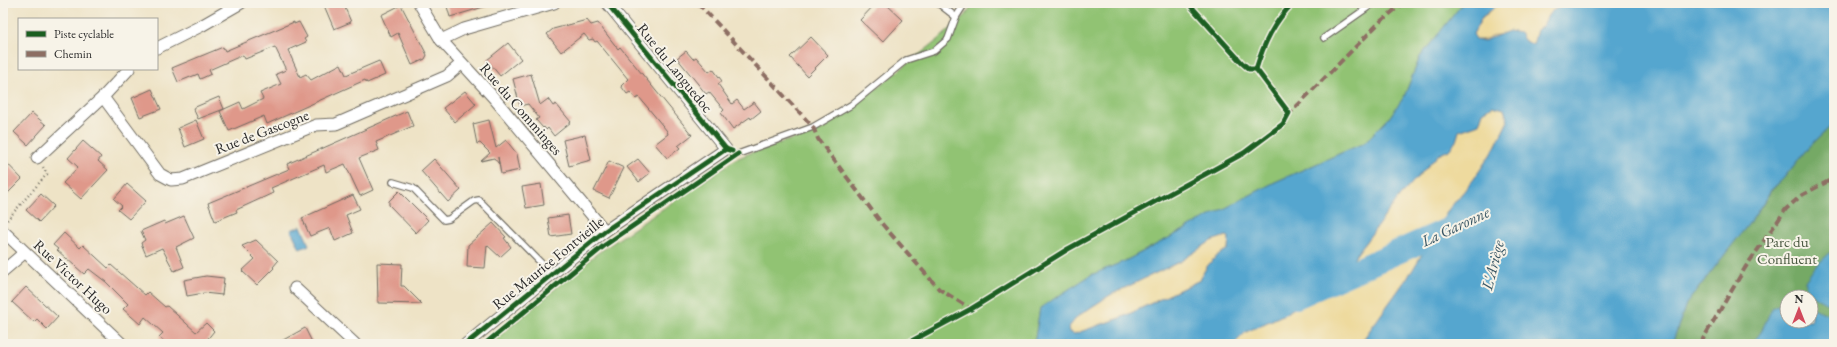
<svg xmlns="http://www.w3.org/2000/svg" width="1837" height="347" font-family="'EB Garamond',serif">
	<rect width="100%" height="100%" fill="#f7f3e8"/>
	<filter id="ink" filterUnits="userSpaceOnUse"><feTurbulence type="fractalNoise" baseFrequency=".025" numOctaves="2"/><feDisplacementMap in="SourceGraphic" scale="8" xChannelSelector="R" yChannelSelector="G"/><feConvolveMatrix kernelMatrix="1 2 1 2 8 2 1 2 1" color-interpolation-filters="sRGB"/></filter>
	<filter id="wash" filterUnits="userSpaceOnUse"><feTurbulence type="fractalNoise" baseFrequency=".012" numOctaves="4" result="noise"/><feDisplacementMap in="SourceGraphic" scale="16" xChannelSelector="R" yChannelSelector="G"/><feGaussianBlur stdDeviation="0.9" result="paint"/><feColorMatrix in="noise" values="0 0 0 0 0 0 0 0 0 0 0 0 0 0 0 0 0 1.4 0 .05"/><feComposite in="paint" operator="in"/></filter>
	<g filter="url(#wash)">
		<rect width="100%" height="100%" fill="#eee3c6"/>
		<path fill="#91c373" stroke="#5e774f" d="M974,3H1463L1420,57L1404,97L1389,118L1364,143L1275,182L1125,261L1091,275L1040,308L1035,338L1032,344H490L595,255L736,159L760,149L822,130L938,40L966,15Z"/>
		<path fill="#74a965" stroke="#506a48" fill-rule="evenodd" d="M1834,123V344H1672L1686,304L1754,217L1771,191L1783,179L1806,150ZM1787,297H1811V321H1787Z"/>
		<g fill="#eeda9e" stroke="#8c8264">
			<path d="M1500,3H1563C1560,8 1554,9 1550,13C1544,20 1546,25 1537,30L1534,45C1523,39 1509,35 1497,35C1488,35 1488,42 1475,39L1473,34L1482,18Z"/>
			<path d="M1493,106L1504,109L1508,121L1494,149L1474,179L1449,209L1412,271L1360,344H1234L1246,332L1287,313L1344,271L1399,197L1438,155L1449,150L1456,141L1459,131L1479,124L1483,112Z"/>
			<path d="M1226,236L1229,237L1228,249C1214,257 1206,265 1200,280L1122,317L1074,334L1069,332L1068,328L1078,316L1110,295L1181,261L1211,241Z"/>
		</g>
		<g fill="#54a6cf" stroke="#40687d" fill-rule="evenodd">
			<path d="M1463,3H1500L1482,17L1473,34L1476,39L1484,41L1509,31L1520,33L1524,40L1533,45L1537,30C1546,25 1544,20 1550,13C1554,9 1560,8 1563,3H1834V123L1806,150L1783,179L1771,190L1754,217L1686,304L1672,344H1360L1412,271L1449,209L1474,179L1494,149L1508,121L1504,109L1493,106L1483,112L1479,124L1459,131L1456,141L1449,150L1438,155L1399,197L1344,271L1287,313L1246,332L1234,344H1032L1035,338L1040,308L1091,275L1125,261L1275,182L1364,143L1389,118L1404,97L1420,57ZM1226,236L1229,237L1228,249C1214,257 1206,265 1200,280L1123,317L1074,334L1069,332L1068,328L1078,316L1110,295L1181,261L1211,241Z"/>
			<path d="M301,226L309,245L300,249L291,230Z"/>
			<path d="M1834,249V307C1823,302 1806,295 1805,281L1816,266Z"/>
			<path d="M1787,301V321H1811V307L1827,314L1834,322V344H1752L1761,332L1772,308Z"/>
		</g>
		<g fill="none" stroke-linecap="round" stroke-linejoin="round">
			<path stroke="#54a6cf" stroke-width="24" d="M1296,297L1463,223"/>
		</g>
		<g id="blocks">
			<g fill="#df988a">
				<path d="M323,3H343L351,22L334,29Z"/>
				<path d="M446,3H487V6L450,17Z"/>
				<path d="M876,3H885L903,20L883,42L860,20Z"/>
				<path d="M401,5L427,55L425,59L412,65L398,33L391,37L381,15Z"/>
				<path d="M587,20L591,25L598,23L618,49L620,47L692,135L678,146L680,148L667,158L655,144L668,134L667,131L639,97L636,99L630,92L627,94L621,86L628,79L597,41L595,42L593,39L589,40L584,34L561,52L547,34L553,29Z"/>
				<path d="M294,22V24L299,22L307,37L304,39L306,42L288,50L300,77L306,74L311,80L341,64L346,75L379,61L385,75L367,83L365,80L267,124L264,116L229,131L220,111L240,102L243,109L263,99L260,93L281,84L276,74L286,70L275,47L245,59L243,55L209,70L211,74L200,79L198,74L178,82L172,68L223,47L225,51Z"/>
				<path d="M811,37L828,55L807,76L790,57Z"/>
				<path d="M508,43L521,59L500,76L487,60Z"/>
				<path d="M686,51L693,59L696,57L709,72L713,69L722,81L718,84L732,104L737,100L744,109L754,102L761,111L751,119L750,117L733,129L721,113L724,110L709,92L706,94L677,58Z"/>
				<path d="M531,74L540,105L548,99L553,106L556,104L571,122L554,136L548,128L546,130L544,127L543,128L536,120L539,118L528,104L520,106L513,79Z"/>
				<path d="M152,89L161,109L140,117L132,98Z"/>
				<path d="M465,91L476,104L455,122L443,108Z"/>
				<path d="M219,97L224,109L198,119L193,108Z"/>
				<path d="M407,111L413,126L376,142L379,150L359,158L373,190L360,196L345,164L326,172L324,165L271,188L273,193L236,210L237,212L215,221L208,203L289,169L287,164Z"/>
				<path d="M32,113L46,125L28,145L14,132Z"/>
				<path d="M196,120L204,139L185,147L178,128Z"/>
				<path d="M489,120L496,148L506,140L517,154L520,170L501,174L498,157L499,164L494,158L481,161L490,153L480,143L477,144L473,124Z"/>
				<path d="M585,135L591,160L569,166L563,140Z"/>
				<path d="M83,141L101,157L98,161L108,170L81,199L63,183L78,167L68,158Z"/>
				<path d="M3,159L22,179L3,198Z"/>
				<path d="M434,159L461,190L448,202L421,171Z"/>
				<path d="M638,159L650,173L639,182L627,167Z"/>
				<path d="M609,161L624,168L609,198L594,191Z"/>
				<path d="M127,184L146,201L129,219L118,210L122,206L114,199Z"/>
				<path d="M541,184L544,205L526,208L522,187Z"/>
				<path d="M399,191L428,220L416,233L389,205V201Z"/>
				<path d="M41,194L54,206L39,222L26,210Z"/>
				<path d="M353,195L360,209L346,215L353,233L335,241L330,228L310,236L302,218Z"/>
				<path d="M568,215L571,234L551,237L548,218Z"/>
				<path d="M184,216L194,238L176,247L184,267L174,271L162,248L146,255L141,243L145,240L141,231L164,221L165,224Z"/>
				<path d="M493,223L506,237L504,238L511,247L500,257L487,245L485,268L467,267L468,245Z"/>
				<path d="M64,233L80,248L83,245L108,268L111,265L145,295L148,292L165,307L167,306L196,332L206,323L214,331L206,341L209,344H167L159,337L163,333L145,317L140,324L123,309L128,304L106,282L89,269L84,274L57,250L58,249L53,245Z"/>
				<path d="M256,240L278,261L273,267L274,268L257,285L242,271L255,259L242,246Z"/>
				<path d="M377,263L402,264L401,286H404L422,304L378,303Z"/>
				<path d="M206,276L224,278L222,295L204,293L187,296L184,280Z"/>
				<path d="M26,287L58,317L47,329L37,319L34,322L12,302Z"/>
				<path d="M305,328L313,344H276Z"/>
			</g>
		</g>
	</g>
	<g filter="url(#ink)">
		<use href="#blocks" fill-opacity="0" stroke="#6f6b61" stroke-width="1"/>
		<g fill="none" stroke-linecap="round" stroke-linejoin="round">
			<defs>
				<g id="service">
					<path d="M938,3L956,17"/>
					<path d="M1324,38L1374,3"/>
					<path d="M738,154L813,127L851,105L906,60L934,51L948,39L956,17L965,3"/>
					<path d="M393,182L413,188L444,220L449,219L474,201L479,200L552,274"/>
				</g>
				<g id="minor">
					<path d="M419,3L441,40L493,97L605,231"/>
					<path d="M441,40L464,29L554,3"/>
					<path d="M157,48L201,26L241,3"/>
					<path d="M103,97L160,174L171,180L183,179L316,125L336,124L447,76L461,64"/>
					<path d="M37,158L103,97L129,69"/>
					<path d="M3,231L122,344"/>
					<path d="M3,271L24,253"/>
					<path d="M295,288L355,344"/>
					<path d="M466,344L605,231L726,149L607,3"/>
				</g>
			</defs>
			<use href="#service" stroke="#6f6b61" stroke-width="8"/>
			<use href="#minor" stroke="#6f6b61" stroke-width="13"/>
			<path stroke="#6f6b61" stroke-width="2.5" stroke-dasharray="1 3" stroke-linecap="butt" d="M7,220L47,174L43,167"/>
			<use href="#service" stroke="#fff" stroke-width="5.5"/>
			<use href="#minor" stroke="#fff" stroke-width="11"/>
			<g stroke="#8d6e63" stroke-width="4" stroke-dasharray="8 4" stroke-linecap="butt">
				<path d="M698,3L813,127L818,139L883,225L939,289L971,309"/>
				<path d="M1287,116L1381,21L1403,3"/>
				<path d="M1700,344L1745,268L1786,209L1802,195L1834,178"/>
			</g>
			<defs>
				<g id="cycleway">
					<path d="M607,3L726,149L732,151"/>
					<path d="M1188,3L1242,63L1249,69H1256"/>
					<path d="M1256,69C1264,43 1274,22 1293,3"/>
					<path d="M466,344L605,231L726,149"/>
					<path d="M485,344L605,245L738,154"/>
					<path d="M906,344L971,309L1068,249L1244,153L1283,124L1289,113L1256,69"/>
				</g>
			</defs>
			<use href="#cycleway" stroke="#f7f3e8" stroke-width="8"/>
			<use href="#cycleway" stroke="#1b5e20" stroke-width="5"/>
		</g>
	</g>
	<g text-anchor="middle" stroke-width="4" stroke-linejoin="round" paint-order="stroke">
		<g font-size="15" fill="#2b2b2b" stroke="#f7f3e8">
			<text transform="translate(675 68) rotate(51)" y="5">Rue du Languedoc</text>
			<text transform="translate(521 109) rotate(49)" y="5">Rue du Comminges</text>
			<text transform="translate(262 132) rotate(-21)" y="5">Rue de Gascogne</text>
			<text transform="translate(548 263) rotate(-39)" y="5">Rue Maurice Fontvieille</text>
			<text transform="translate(73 277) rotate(43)" y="5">Rue Victor Hugo</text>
		</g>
		<g font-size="15" fill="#4a5941" stroke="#f7f3e8">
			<text x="1787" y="247">Parc du<tspan x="1787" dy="17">Confluent</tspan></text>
		</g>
		<g font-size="16" font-style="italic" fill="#395664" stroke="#f7f3e8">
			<text transform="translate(1455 226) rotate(-25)" y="6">La Garonne</text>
			<text transform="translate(1492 265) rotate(-76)" y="6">L'Ariège</text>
		</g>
	</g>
	<rect width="1837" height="347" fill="none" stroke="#f7f3e8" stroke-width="16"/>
	<rect x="18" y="18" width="140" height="52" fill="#f7f3e8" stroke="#a5a39c"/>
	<rect x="26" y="31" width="20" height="6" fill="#1b5e20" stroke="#a5a39c"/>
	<text x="54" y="38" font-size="12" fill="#2b2b2b">Piste cyclable</text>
	<rect x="26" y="51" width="20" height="6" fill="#8d6e63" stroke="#a5a39c"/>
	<text x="54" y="58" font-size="12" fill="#2b2b2b">Chemin</text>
	<g transform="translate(1799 309)"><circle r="19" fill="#f7f3e8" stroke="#a5a39c"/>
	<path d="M0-3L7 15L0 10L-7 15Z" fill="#d1495b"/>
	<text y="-6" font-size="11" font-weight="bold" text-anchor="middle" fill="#2b2b2b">N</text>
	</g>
</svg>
